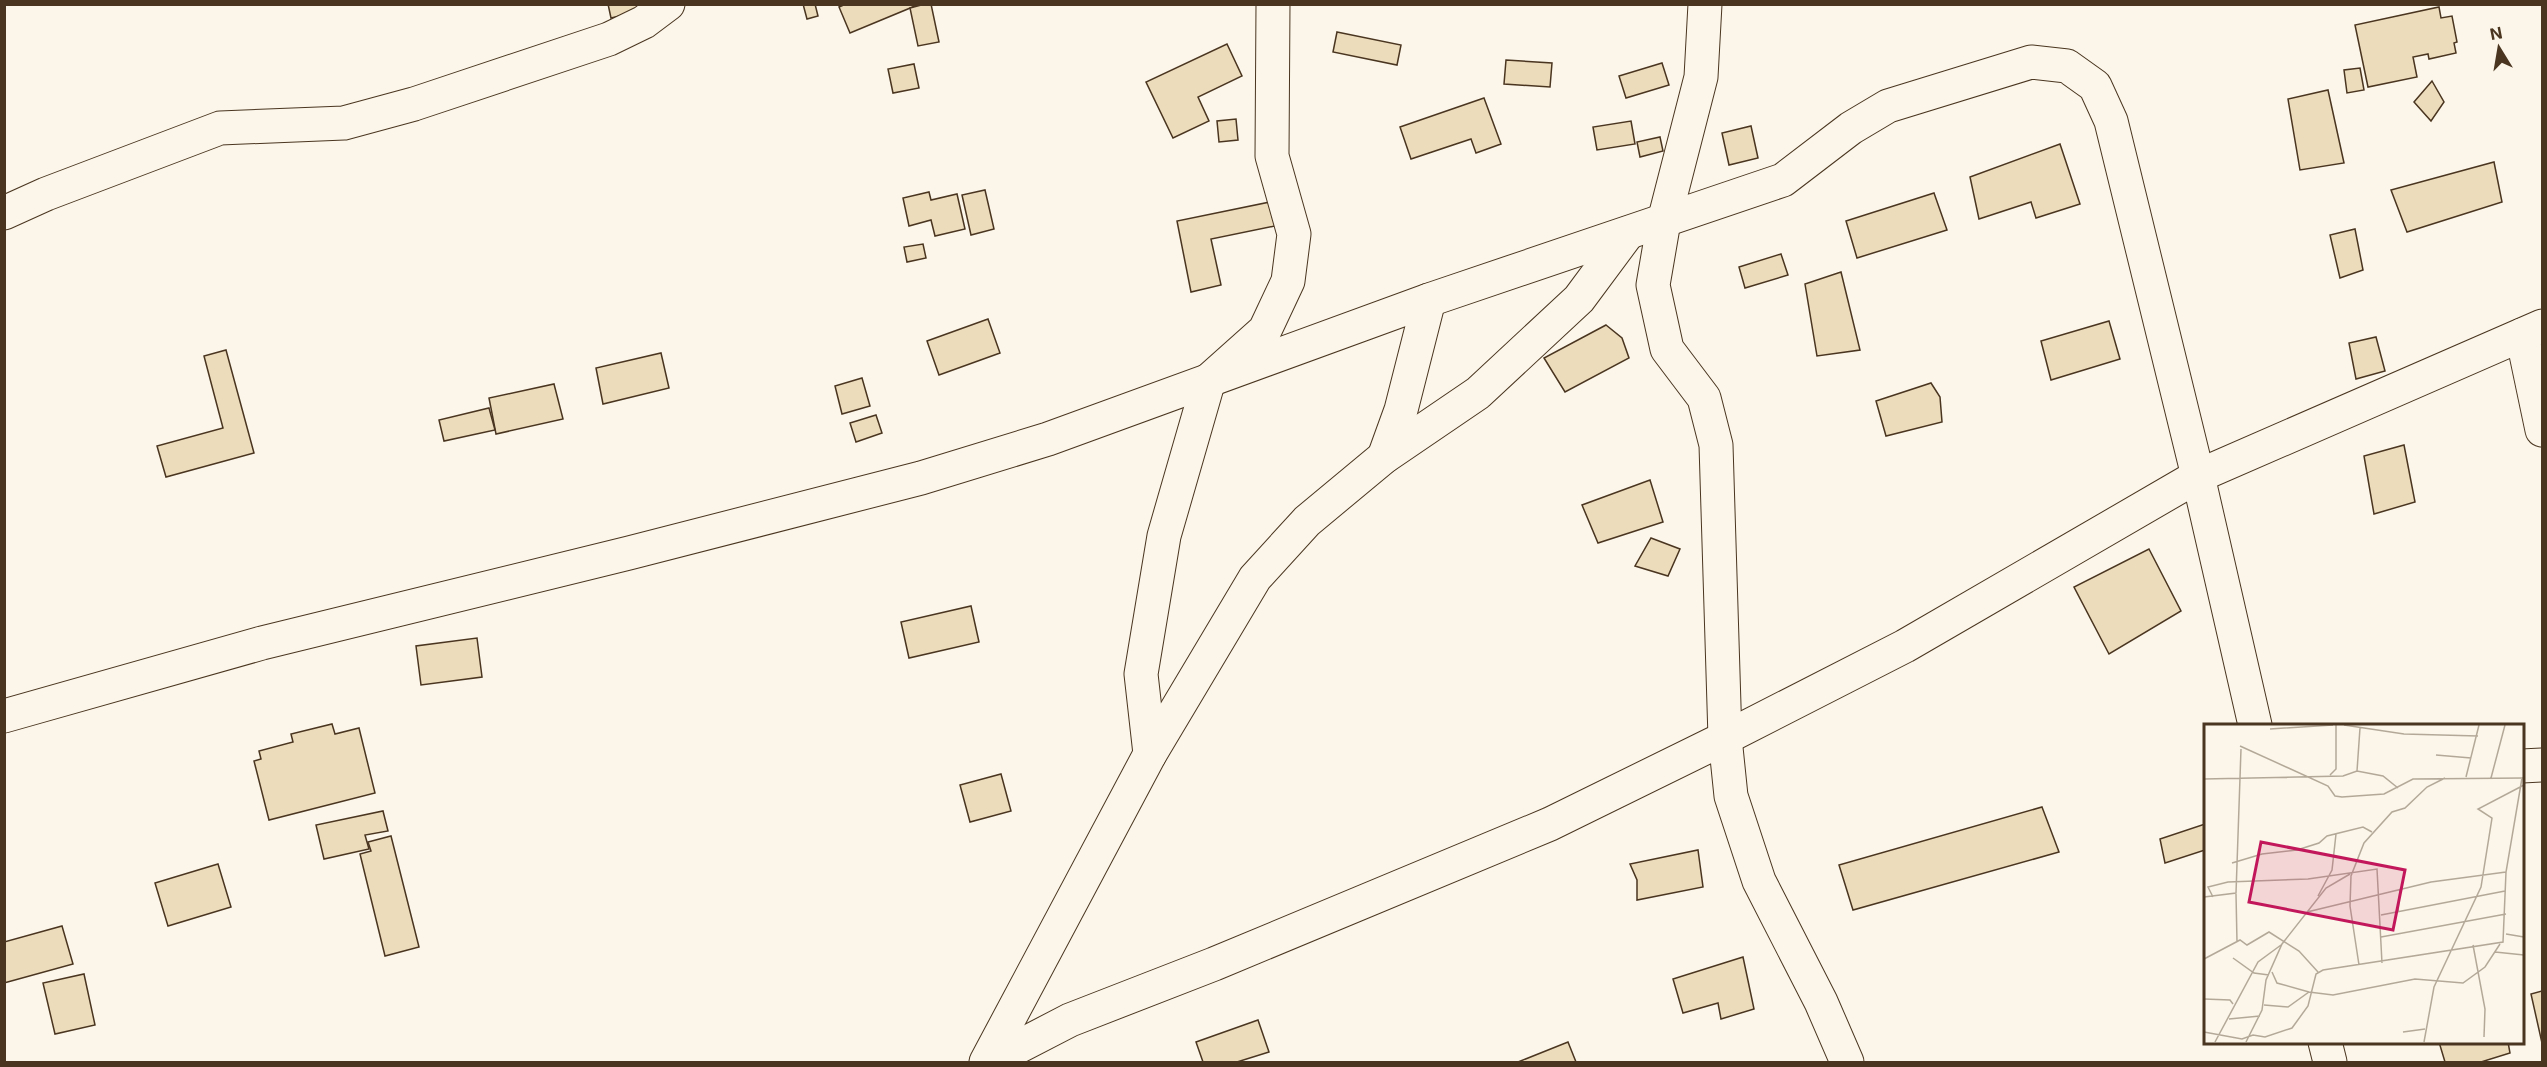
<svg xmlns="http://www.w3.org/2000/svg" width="2547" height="1067" font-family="Inter,sans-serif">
	<rect width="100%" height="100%" fill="#fbf6e9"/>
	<g fill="#ecdcbc" stroke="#4a3520" stroke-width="1.5">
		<path d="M608,4H644L646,10L611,18Z"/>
		<path d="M803,4H815L818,16L807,19Z"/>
		<path d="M846,4H914L915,6L850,33L839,7Z"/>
		<path d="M925,4H931L939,42L918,46L910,8Z"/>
		<path d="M2439,7L2441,18L2452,16L2457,42L2454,43L2456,53L2429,59L2428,54L2413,57L2417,77L2368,87L2355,25Z"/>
		<path d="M1337,32L1401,45L1397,65L1333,52Z"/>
		<path d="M1227,44L1242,76L1198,97L1209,121L1173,138L1146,82Z"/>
		<path d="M1506,60L1552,63L1550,87L1504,84Z"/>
		<path d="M1662,63L1669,85L1626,98L1619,76Z"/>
		<path d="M914,64L919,88L893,93L888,69Z"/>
		<path d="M2360,68L2364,90L2347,93L2344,70Z"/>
		<path d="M2432,81L2444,102L2431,121L2414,102Z"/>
		<path d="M2328,90L2344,163L2300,170L2288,99Z"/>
		<path d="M1484,98L1501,144L1476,153L1471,139L1411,159L1400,127Z"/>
		<path d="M1236,119L1238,140L1219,142L1217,121Z"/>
		<path d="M1631,121L1635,144L1597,150L1593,127Z"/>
		<path d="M1751,126L1758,158L1729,165L1722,133Z"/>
		<path d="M1660,137L1663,151L1640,157L1637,142Z"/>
		<path d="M2060,144L2080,204L2036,218L2031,202L1979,219L1970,177Z"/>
		<path d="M2494,162L2502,202L2407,232L2391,190Z"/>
		<path d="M985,190L994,229L971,235L962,195Z"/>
		<path d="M929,192L931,200L957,194L965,229L935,236L931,220L909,226L903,198Z"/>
		<path d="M1934,193L1947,230L1857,258L1846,221Z"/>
		<path d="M1270,202L1275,226L1211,239L1221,285L1191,292L1177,221Z"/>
		<path d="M2355,229L2363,270L2340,278L2330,235Z"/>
		<path d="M923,244L926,258L907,262L904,247Z"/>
		<path d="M1781,254L1788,275L1745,288L1739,267Z"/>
		<path d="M1841,272L1860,350L1817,356L1805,284Z"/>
		<path d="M988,319L1000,353L939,375L927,341Z"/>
		<path d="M2109,321L2120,359L2051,380L2041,341Z"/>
		<path d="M1606,325L1622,338L1629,358L1565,392L1544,358Z"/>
		<path d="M2376,337L2385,371L2356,379L2349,343Z"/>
		<path d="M226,350L254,453L166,477L157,446L223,428L204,356Z"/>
		<path d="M661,353L669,388L603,404L596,368Z"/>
		<path d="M862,378L870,406L842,414L835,386Z"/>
		<path d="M1931,383L1940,397L1942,422L1886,436L1876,401Z"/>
		<path d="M554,384L563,419L496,434L489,398Z"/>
		<path d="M489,408L495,430L444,441L439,420Z"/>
		<path d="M876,415L882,433L856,442L850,423Z"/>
		<path d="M2404,445L2415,502L2374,514L2364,456Z"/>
		<path d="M1650,480L1663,522L1598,543L1582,505Z"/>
		<path d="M1651,538L1680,549L1668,576L1635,566Z"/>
		<path d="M2149,549L2181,611L2109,654L2074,587Z"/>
		<path d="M971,606L979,642L909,658L901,622Z"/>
		<path d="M477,638L482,677L421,685L416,646Z"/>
		<path d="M332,724L335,734L359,728L375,793L269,820L254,761L261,759L259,751L293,742L291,734Z"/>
		<path d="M1001,774L1011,811L970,822L960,785Z"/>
		<path d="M2042,807L2059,852L1853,910L1839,865Z"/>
		<path d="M383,811L388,831L365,835L369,849L324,859L316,825Z"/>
		<path d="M2205,824V850L2165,863L2160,839Z"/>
		<path d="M391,836L419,947L385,956L360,854L371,851L368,842Z"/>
		<path d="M1698,850L1703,887L1637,900V880L1630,864Z"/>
		<path d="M218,864L231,907L168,926L155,883Z"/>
		<path d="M62,926L73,964L4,983V942Z"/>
		<path d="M1743,957L1754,1009L1721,1019L1718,1003L1683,1013L1673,979Z"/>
		<path d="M84,974L95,1025L55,1034L43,983Z"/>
		<path d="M2542,991V1043L2531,994Z"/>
		<path d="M1258,1020L1269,1052L1237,1062H1203L1196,1042Z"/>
		<path d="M1568,1042L1576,1062H1518Z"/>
		<path d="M2439,1042H2508L2510,1053L2481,1062H2445Z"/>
	</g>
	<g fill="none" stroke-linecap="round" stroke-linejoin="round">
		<defs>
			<g id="street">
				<path d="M1705,4L1701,77L1664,221L1653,285L1667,349L1704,398L1716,445L1725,738L1731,796L1759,881L1821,1002L1847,1062"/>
				<path d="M4,213L46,194L220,128L344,123L414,104L609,39L644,22L668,4"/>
				<path d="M2522,335L2542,430"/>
				<path d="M1384,457L1401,410L1429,300"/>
				<path d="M4,716L262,643L629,553L921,478L1048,439L1429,300L1783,180L1851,128L1888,106L2031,62L2067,66L2095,86L2111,121L2198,476L2255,725"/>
				<path d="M1150,754L1141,674L1164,536L1209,380L1265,330L1288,281L1294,234L1272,156L1273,4"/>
				<path d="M2522,766L2542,765"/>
				<path d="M2325,1042L2330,1062"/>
				<path d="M986,1062L1150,754L1255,578L1307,521L1384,457L1478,393L1579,299L1628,233"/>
				<path d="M989,1062L1070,1020L1214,964L1550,824L1725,738L1905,646L2198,476L2542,326"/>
			</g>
		</defs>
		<use href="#street" stroke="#4a3520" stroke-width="35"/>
		<use href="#street" stroke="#fbf6e9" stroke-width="33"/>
	</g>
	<g transform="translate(2204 724)">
		<rect width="320" height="320" fill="#fbf6e9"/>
		<path fill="none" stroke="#b4a999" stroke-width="1.5" d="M140,1L200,10L274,12M66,5L129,1M36,22L124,62L131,72L138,73L180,70L209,55L320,54M232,31L267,34M153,47L156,4M126,51L132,45V1M262,53L275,1M287,54L301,1M0,55L139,52L153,47L179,52L194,64M28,139L58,130L93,126L115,119L123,112L159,103L168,108M32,170L33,218M114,172L128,146L132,110M0,173L32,169L37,25M9,173L4,163L24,158L104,155L173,145L178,239M103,188L227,158L302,148M194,188L196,165M177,191L301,167M302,210L320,213M177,213L302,190M269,221L281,285L280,313M291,228L320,231M29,234L50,249L65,251M0,235L36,216L43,221L65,208L95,227L114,248M155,241L146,182L147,152L160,119L188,88L201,84L223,63L241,54M68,248L73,259L105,268M0,275L26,276L29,280M60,281L84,283L105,268L129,271L211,255L259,259L281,243L296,220M25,295L56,292M0,308L38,315L49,311L61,313L88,304L104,282L112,250L119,246L299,218L302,148L318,54M199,308L221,305M11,318L54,238L77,221M42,318L58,286L62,256L78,220L122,164L146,150M220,318L230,263L277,163L288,94L274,85L320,61"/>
		<path fill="#c2185b" fill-opacity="0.15" stroke="#c2185b" stroke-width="3" d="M57,118L201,146L189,206L45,178Z"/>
		<rect width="320" height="320" fill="none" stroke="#4a3520" stroke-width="3"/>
	</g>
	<rect width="2547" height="1067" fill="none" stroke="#4a3520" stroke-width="12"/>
	<g transform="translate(2499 48) rotate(349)" stroke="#fbf6e9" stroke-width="4.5" paint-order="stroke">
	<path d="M0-4.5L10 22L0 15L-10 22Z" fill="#4a3520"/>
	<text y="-9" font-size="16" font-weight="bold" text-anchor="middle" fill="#4a3520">N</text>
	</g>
</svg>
